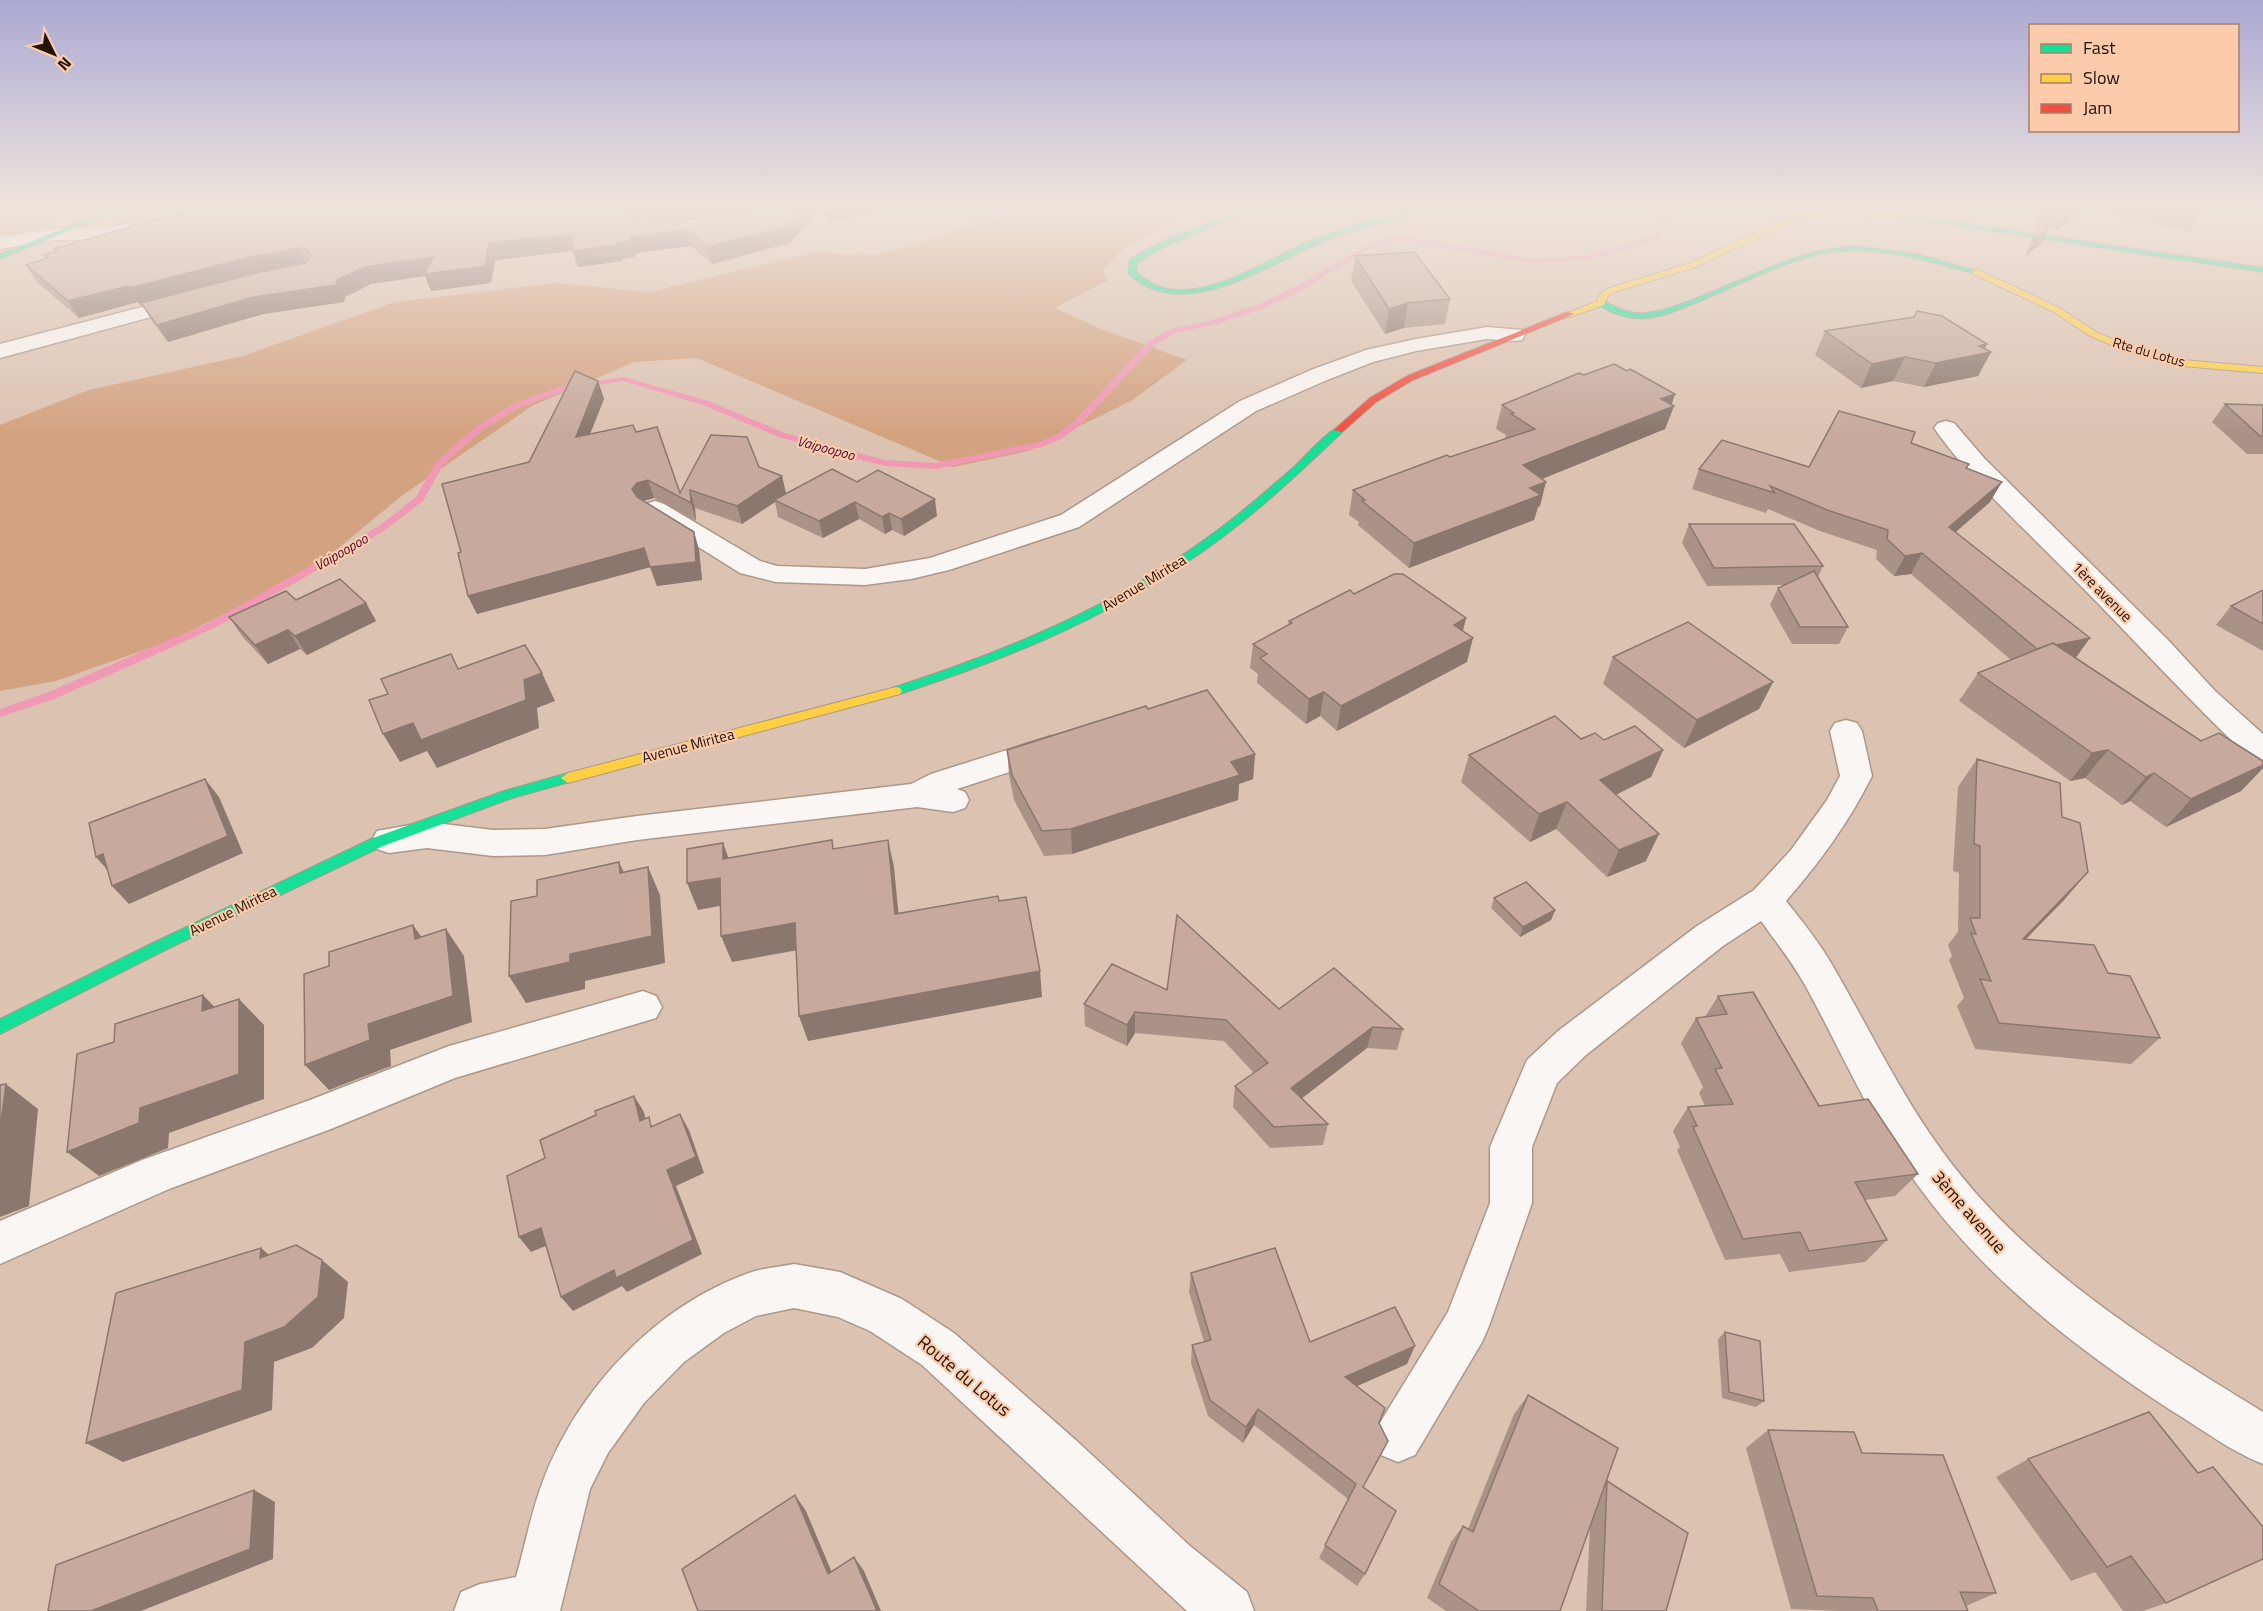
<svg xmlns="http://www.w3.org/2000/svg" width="2263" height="1611" font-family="'Titillium Web',sans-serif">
	<rect width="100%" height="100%" fill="#dcc2b1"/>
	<g fill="#d3a280">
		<path d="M0,208H83L0,247Z"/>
		<path d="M1026,208H1204L1126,246L1102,271L1109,280L1055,308L1101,329L1187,360L1131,401L1028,451L953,467L697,358L634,362L532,406L404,494L308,573L167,642L56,681L0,691V425L89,390L243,356L395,302L556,283L649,292L812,253L878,255Z"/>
	</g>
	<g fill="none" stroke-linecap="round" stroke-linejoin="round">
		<path fill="#f098b4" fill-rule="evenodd" d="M1664,208H1670L1660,238L1587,260L1532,263L1412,242H1392L1368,249L1306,288L1265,308L1214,325L1176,333L1155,345L1078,427L1061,439L1042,447L936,469L885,466L834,453L779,437L703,405L623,381L567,390L519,408L480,432L443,465L423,501L385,530L302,579L216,627L139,662L54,699L0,717V709L46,693L208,623L294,575L379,526L416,497L436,462L474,428L513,404L562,386L623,377L709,401L785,433L885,460L936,463L1039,442L1055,435L1072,423L1149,341L1171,329L1209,321L1259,304L1300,284L1364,247L1391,238H1412L1532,259L1587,256L1655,236Z"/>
		<defs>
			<g id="street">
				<path d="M205,208H239L236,212L230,213L110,239L55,240L0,249V237L55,228L110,227Z"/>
				<path d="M188,295L195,297L198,301L195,305L0,358V344Z"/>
				<path d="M1487,327L1522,330L1525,335L1522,340L1514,341L1487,339L1416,351L1373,362L1327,380L1256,411L1079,527L949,570L911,579L865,585L776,582L740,573L646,514L642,509L646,504L655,501L664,504L760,561L777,566L865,569L930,558L1061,515L1240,401L1311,370L1366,350L1416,339Z"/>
				<path d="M1946,421L1954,423L1984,458L2169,641L2215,691L2263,734V763L2252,760C2189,701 2131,636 2070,575C2024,528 1972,482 1934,428L1938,423Z"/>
				<path d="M1846,720L1857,723L1862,731L1872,776C1849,822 1820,862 1786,901C1802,921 1818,941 1831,963C1868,1026 1899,1092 1942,1151C2024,1264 2145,1340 2263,1412V1464C2230,1451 2200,1428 2169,1409C2063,1340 1964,1261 1896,1153C1861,1099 1836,1041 1805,985C1792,962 1776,942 1761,921L1723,946L1586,1055L1557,1083L1532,1147V1203L1489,1326L1482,1342L1415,1455L1398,1462L1381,1455L1374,1438L1381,1421L1448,1312L1490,1203V1147L1527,1060L1558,1031L1697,926L1754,890L1791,850L1827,800L1840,776L1830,731L1835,723Z"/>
				<path d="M1051,736L1062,739L1067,747L1062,755L957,789L965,792L969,800L965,808L953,812L917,807L637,840L545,855L493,856L427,848L389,853L377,849L372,840L377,831L427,822L493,830L545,829L637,816L911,784L931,774Z"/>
				<path d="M643,991L656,996L662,1007L656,1018L455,1078L331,1129L169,1189L0,1264V1221L142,1160L310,1100L449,1046Z"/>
				<path d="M794,1264L840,1272L902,1299L954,1333L1079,1443L1190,1546L1247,1592L1254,1611H1187L922,1365L870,1331L838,1317L794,1308L756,1316L724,1333L684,1362L644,1403L608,1453L590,1489L560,1611H454L461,1592L480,1584L516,1577C525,1546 531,1512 543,1481C578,1389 656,1306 749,1273C763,1268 779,1267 794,1264Z"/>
			</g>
			<g id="fast">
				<path d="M114,208H124L0,259V254Z"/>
				<path d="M1244,208H1254L1160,249L1137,263L1136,272C1142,276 1148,282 1155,285C1203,306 1274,255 1318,238C1349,226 1382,218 1414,208H1425C1407,219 1360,228 1337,236C1277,257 1186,329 1128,273L1130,260L1154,245Z"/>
				<path d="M1901,214L2263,268V272L1904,218H1901Z"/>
				<path d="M1855,246L1917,254L1980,272L1976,274C1930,262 1885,247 1837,251C1793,256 1742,284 1700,301C1683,308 1666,316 1648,318C1631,320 1610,314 1597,303C1605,298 1617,309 1626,311C1638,315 1651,313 1663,310C1728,291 1786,250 1855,246Z"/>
				<path d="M1339,427L1344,430L1342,432C1295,477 1247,522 1193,558C1103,620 1003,660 900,694H892L890,691L892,688C1004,652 1111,608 1207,538C1238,516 1267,491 1295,466C1306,456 1326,432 1339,427Z"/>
				<path d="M568,773L573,775L575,778L573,781L512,798L383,846L165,950L0,1034V1019L155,942L373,838L504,791Z"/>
			</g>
			<g id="slow">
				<path d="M1832,210L1904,214L1908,216L1904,218L1832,214L1800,219L1693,268L1615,292L1608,296L1604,305L1570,317L1566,314L1597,301L1601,293L1609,288L1687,264L1795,215Z"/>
				<path d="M1973,270H1979L2060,308L2096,332L2134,348L2183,360L2263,367V373L2183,366L2128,352L2090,336L2054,312L1973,274Z"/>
				<path d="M896,687L900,688L902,691L900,694L568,783L561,778L568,773Z"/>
			</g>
			<path id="jam" d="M1567,312L1574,314L1413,380L1376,402L1342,432L1334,430L1370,398L1407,376Z"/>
		</defs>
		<use href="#street" stroke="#ac988a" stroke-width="3"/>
		<use href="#fast" stroke="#ac988a" stroke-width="2"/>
		<use href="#slow" stroke="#ac988a" stroke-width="2"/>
		<use href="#jam" stroke="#ac988a" stroke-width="2"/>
		<use href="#street" fill="#faf6f3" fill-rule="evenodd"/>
		<use href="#fast" fill="#16e098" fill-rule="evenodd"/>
		<use href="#slow" fill="#ffcf43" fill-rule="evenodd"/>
		<use href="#jam" fill="#f24e42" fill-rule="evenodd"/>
	</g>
	<g fill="#ab9287" fill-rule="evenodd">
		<path d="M616,208H889L883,210L830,222L819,210L790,243L712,264L691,246L636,253L635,257L622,259V261L578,267L573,251L495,260L491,283L431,291L425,276L371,284L345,297L344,302L263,314L168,342L151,320L142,304L140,305L138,302L79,318L36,281L26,265L46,259L44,255L56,251L54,249L619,217L640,221H647L632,218ZM747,213L684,220H665Z"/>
		<path d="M2041,208H2204L2190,231L2082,210L2057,230L2049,229L2041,244L2026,256L2030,242L2038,227L2035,226Z"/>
		<path d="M1355,256L1450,299L1445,324L1404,328L1385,334L1351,281Z"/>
		<path d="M1825,331L1985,349L1991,352L1978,376L1924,387L1893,381L1861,388L1815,355Z"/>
		<path d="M1584,375L1674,406L1665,429L1542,479L1540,506L1538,507L1534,520L1409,568L1358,525L1359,522L1349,515L1353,490L1506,439L1505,438L1506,435L1496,429L1502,405Z"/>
		<path d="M598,381L604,399L590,434L636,432L680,493L759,467L782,476L786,494L857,482L937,516L904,536L892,530L885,534L859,519L823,538L778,517L775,502L742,524L695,508L696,521L654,498L643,501L694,532L699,550L702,580L657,586L650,567L477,614L468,596L461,552L529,462Z"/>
		<path d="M2225,404L2263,405V454H2247L2212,422Z"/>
		<path d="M1911,443L1969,464L1967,468L1990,502L1956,532L2076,658L2201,741L2263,761V768L2241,791L2166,827L2130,801L2122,805L2085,778L2070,781L1959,701L1978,673L2011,660L1911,574L1894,576L1876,559L1877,550L1820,531L1768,509L1766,513L1692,489L1699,469L1809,467Z"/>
		<path d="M1689,524L1823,566L1818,577L1848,627L1839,644H1792L1770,605L1778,588L1784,585L1707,586L1682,543Z"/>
		<path d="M2263,590V651L2216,625L2231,606Z"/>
		<path d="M1354,594L1466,618L1463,631L1467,662L1337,731L1320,716L1306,724L1257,683L1258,674L1250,668L1253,644L1288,625L1289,621Z"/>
		<path d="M296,600L366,603L376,621L307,655L300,649L268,664L242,636L229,617Z"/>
		<path d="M1613,657L1773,682L1759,709L1684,748L1603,684Z"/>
		<path d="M1148,709L1255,754L1253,779L1239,784L1238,800L1072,854L1044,856L1014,800L1009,775L1007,750Z"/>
		<path d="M1581,739L1604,740L1663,750L1651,777L1616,795L1646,861L1607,877L1556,829L1530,842L1461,782L1469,755Z"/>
		<path d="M1977,759L2064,900L2026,939L2108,973L2160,1038L2131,1064L1975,1049L1957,1006L1964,998L1949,960L1952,956L1948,945L1958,932L1959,873L1953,871L1958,787Z"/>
		<path d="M1494,898L1555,910L1551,920L1520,937L1491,908Z"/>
		<path d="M1167,990L1279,1009L1403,1029L1397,1050L1367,1048L1302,1098L1328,1124L1323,1145L1270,1148L1233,1107L1235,1086L1254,1073L1224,1041L1135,1033L1127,1046L1085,1026L1084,1004Z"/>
		<path d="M1718,996L1819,1106L1918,1174L1895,1196L1865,1200L1887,1240L1865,1262L1789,1272L1780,1254L1725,1260L1677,1150L1680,1147L1673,1131L1688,1107L1705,1106L1699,1093L1703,1087L1681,1043L1696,1018L1705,1017Z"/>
		<path d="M1191,1273L1310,1342L1407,1364L1357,1386L1379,1423L1380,1457L1363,1487L1365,1574L1357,1586L1319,1558L1348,1499L1254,1425L1243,1443L1208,1416L1191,1363L1192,1345L1204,1342L1189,1292Z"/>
		<path d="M1725,1332L1764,1401L1756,1407L1722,1398L1718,1339Z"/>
		<path d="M1528,1395L1605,1483L1607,1481L1666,1611H1586L1590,1526L1560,1611H1446L1427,1598L1451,1542L1463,1526L1468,1529L1514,1414Z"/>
		<path d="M2149,1412L2166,1603L2143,1611H2123L2095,1572L2071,1581L1996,1477L2028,1459Z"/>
		<path d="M1768,1430L1862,1453L1996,1593L1966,1606L1968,1611H1839L1791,1609L1746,1448Z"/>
	</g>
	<g fill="#8b776e">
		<path d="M648,208H748L749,213L652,222Z"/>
		<path d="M804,208H818L819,210L790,243L712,264L707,247Z"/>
		<path d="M828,208H889L883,210L830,222Z"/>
		<path d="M2069,208H2083L2082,210L2057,230Z"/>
		<path d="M2049,228L2041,244L2026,256L2034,240Z"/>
		<path d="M687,230L691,246L636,253L635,257L622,259V261L578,267L573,251L631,237Z"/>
		<path d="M572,234L577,250L495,260L491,283L431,291L425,276L371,284L345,297L344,302L263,314L168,342L157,325L254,297L337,280L364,267L489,243Z"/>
		<path d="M299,248L307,265L255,275L140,305L130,288L246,258Z"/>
		<path d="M128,286L138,302L79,318L68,301Z"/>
		<path d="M1408,303L1404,328L1385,334L1389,309Z"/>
		<path d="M1987,344L1982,354L1991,352L1978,376L1924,387L1936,363L1979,346Z"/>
		<path d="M1905,357L1893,381L1861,388L1872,364Z"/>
		<path d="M598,381L604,399L582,454L576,437Z"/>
		<path d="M1675,394L1671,407L1674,406L1665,429L1517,489L1523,465L1661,399Z"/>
		<path d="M782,476L786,494L774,500L775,502L742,524L737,506Z"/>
		<path d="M648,480L654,498L643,501L638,507L632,489L637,483Z"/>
		<path d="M1546,482L1540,506L1538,507L1534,520L1409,568L1414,543L1530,488Z"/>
		<path d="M2002,482L1990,502L1938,547L1949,527Z"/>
		<path d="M690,490L695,508L696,521L691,503Z"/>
		<path d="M935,499L937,516L904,536L901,519Z"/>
		<path d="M855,502L859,519L823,538L819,521Z"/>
		<path d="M889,513L892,530L885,534L882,517Z"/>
		<path d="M694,532L699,550L702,580L657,586L650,567Z"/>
		<path d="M644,548L651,567L477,614L468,596Z"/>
		<path d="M1922,553L1911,574L1894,576L1905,556Z"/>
		<path d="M366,603L376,621L307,655L295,636Z"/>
		<path d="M1466,618L1460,642L1454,625Z"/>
		<path d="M288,630L300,649L268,664L255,645Z"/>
		<path d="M1473,638L1467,662L1337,731L1341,706Z"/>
		<path d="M2090,638L2075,659L2037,649Z"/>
		<path d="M542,673L555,701L537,708L539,728L437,768L427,751L400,762L383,734Z"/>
		<path d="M1773,682L1759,709L1684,748L1697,720Z"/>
		<path d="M1324,692L1320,716L1306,724L1309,699Z"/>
		<path d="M1663,750L1651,777L1589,808L1600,780Z"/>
		<path d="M2108,750L2085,778L2070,781L2092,753Z"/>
		<path d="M1255,754L1253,779L1239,784L1238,800L1072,854L1071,829L1231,762Z"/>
		<path d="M2263,765V768L2241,791L2166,827L2191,799Z"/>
		<path d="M2154,773L2130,801L2122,805L2146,777Z"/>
		<path d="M205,779L219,797L243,853L129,904L112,886Z"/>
		<path d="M1567,802L1556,829L1530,842L1539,814Z"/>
		<path d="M1659,834L1646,861L1607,877L1619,850Z"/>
		<path d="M888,840L894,867L901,940L895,914Z"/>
		<path d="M723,843L733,870L723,859Z"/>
		<path d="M103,854L112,875L96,857Z"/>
		<path d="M619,862L632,890L620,873Z"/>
		<path d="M648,867L660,895L665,963L585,981V989L526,1003L509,976Z"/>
		<path d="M2088,872L2064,900L2000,965L2023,939Z"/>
		<path d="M720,878L731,904L698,910L687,883Z"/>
		<path d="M1555,910L1551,920L1520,937L1523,927Z"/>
		<path d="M795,923L804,949L732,962L721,936Z"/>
		<path d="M413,925L432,952L415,939Z"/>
		<path d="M446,929L464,956L472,1022L390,1050L391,1066L329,1090L305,1065L368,1024Z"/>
		<path d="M1040,971L1042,997L808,1041L799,1016Z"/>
		<path d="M203,995L229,1022L202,1011Z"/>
		<path d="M239,999L264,1025V1099L169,1133L168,1148L99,1176L67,1152L140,1108Z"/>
		<path d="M1135,1012V1033L1127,1046V1025Z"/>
		<path d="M1373,1027L1367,1048L1288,1109L1291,1088Z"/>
		<path d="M6,1084L38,1109L29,1206L0,1217V1130Z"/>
		<path d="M634,1096L644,1112L649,1137L640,1121Z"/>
		<path d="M680,1114L689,1130L704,1173L676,1186L702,1254L627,1292L622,1286L573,1311L561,1297L667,1170Z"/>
		<path d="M541,1228L553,1243L531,1252L519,1237Z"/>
		<path d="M261,1248L288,1271L260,1258Z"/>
		<path d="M322,1260L348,1282L344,1318L312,1348L274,1362L272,1410L123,1462L86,1443L245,1342Z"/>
		<path d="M1415,1346L1407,1364L1339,1394L1345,1377Z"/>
		<path d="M1258,1409L1254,1425L1243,1443L1246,1427Z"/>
		<path d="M254,1490L275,1502L273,1559L141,1611H91Z"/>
		<path d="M795,1495L806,1511L838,1587L828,1574Z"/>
		<path d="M854,1557L864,1571L881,1611H877Z"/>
	</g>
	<g fill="#c7aa9d" stroke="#8b776e" stroke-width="1.5">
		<path d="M192,208H601L619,217L640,221L684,220L746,213L755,210V208H804L787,227L707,247L687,230L631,237V241L617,243V245L573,251L572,234L489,243L485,266L424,274L434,257L364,267L337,280L336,285L254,297L157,325L141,303L256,273L306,263L311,255L307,250L299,248L246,258L130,288L128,286L68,301L26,265L48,258L44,255L57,251L54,249L156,219L191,212Z"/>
		<path d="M2038,226L2049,228L2034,240Z"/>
		<path d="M1414,252L1450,299L1408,303L1389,309L1355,256Z"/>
		<path d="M1917,311L1942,316L1987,344L1979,346L1991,352L1936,363L1905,357L1872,364L1825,331L1914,317Z"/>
		<path d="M1614,364L1627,371L1630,369L1675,394L1661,399L1674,406L1523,465L1546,482L1530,488L1541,495L1414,543L1362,501L1365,500L1353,490L1447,455L1450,457L1535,429L1511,414L1514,413L1502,405L1579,373L1584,375Z"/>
		<path d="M575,371L598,381L576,437L633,425L636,432L657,427L680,493L711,435L747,437L759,467L782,476L737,506L690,490L691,503L648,480L637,483L632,489L637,497L694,532L696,562L650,567L644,548L468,596L458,553L461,552L442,484L529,462Z"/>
		<path d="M2225,404L2263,405V436H2260Z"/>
		<path d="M1839,411L1915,432L1911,443L1969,464L1966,468L2002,482L1949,527L2090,638L2056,645L2053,643L2037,649L1922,553L1905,556L1887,539L1888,530L1830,511L1770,486L1775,493L1699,469L1722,440L1809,467Z"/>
		<path d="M832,469L857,482L878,470L935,499L901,519L889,513L882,517L855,502L819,521L774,500Z"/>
		<path d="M1689,524H1794L1823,566L1714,568Z"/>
		<path d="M1814,571L1848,627H1800L1778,588Z"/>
		<path d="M1394,574H1403L1466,618L1454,625L1473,638L1341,706L1324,692L1309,699L1260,658L1267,654L1253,644L1292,623L1289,621L1350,590L1354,594Z"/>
		<path d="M340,579L366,603L295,636L288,630L255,645L229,617L286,591L296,600Z"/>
		<path d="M2263,590V624L2231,606Z"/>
		<path d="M1688,622L1773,682L1697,720L1613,657Z"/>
		<path d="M2053,643L2201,741L2219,733L2263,761V765L2191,799L2154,773L2146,777L2108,750L2092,753L1978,673Z"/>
		<path d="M525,645L542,673L524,680L526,700L421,740L413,723L383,734L369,700L388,694L381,679L451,654L458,669Z"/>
		<path d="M1207,690L1255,754L1231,762L1240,775L1071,829L1042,831L1012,775L1007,750L1146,706L1148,709Z"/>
		<path d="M1555,716L1581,739L1595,733L1604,740L1635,726L1663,750L1600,780L1659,834L1619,850L1567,802L1539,814L1469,755Z"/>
		<path d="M1977,759L2060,783L2062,817L2080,823L2088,872L2023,939L2094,945L2108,973L2130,976L2160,1038L1999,1023L1980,979L1991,981L1971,933L1976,934L1970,918H1980V846L1974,844Z"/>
		<path d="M205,779L228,836L112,886L103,854L96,857L89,823Z"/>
		<path d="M832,840L833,849L888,840L895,914L998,896L999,901L1026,897L1040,971L799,1016L795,923L721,936L720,878L687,883V849L723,843V859Z"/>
		<path d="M619,862L620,873L648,867L652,936L570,954V962L509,976L511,901L537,896V880Z"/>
		<path d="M1526,882L1555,910L1523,927L1494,898Z"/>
		<path d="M1177,915L1279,1009L1334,968L1403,1029L1373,1027L1291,1088L1328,1124L1274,1127L1235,1086L1268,1063L1226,1020L1135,1012L1127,1025L1084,1004L1112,964L1167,990Z"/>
		<path d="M413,925L415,939L446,929L453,996L368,1024L370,1040L305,1065L304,974L329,966V952Z"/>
		<path d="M1753,992L1819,1106L1868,1099L1918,1174L1855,1182L1887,1240L1809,1251L1800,1232L1743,1239L1693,1127L1697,1126L1688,1107L1733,1104L1715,1069L1722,1068L1696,1018L1727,1014L1718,996Z"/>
		<path d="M203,995L202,1011L239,999V1074L140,1108L139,1123L67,1152L77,1054L114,1042L115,1024Z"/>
		<path d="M6,1084L0,1130V1085Z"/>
		<path d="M634,1096L640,1121L649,1117L651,1127L680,1114L696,1157L667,1170L693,1240L616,1278L614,1270L561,1297L541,1228L519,1237L507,1176L545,1158L540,1140L596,1115L595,1111Z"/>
		<path d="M296,1245L322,1260L318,1297L284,1327L245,1342L242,1390L86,1443L116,1293L261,1248L260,1258Z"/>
		<path d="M1275,1248L1310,1342L1395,1307L1415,1346L1345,1377L1385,1408L1379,1423L1388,1441L1363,1487L1396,1511L1365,1574L1325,1545L1356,1484L1258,1409L1246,1427L1210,1400L1192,1345L1211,1340L1191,1273Z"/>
		<path d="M1725,1332L1760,1341L1764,1401L1729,1392Z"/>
		<path d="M1528,1395L1618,1448L1560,1611H1479L1439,1584L1463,1526L1473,1532Z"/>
		<path d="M2149,1412L2198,1473L2213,1467L2263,1527V1559L2166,1603L2131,1556L2107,1567L2028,1459Z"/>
		<path d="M1768,1430L1854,1432L1862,1453L1943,1455L1996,1593L1960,1592L1968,1611H1878L1873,1598L1817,1596Z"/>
		<path d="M1607,1481L1688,1533L1666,1611H1602Z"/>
		<path d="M254,1490L250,1549L91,1611H48L56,1565Z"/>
		<path d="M795,1495L828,1574L854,1557L877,1611H698L682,1569Z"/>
	</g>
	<linearGradient id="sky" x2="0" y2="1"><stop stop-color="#aba9d3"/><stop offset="0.48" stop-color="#efe4dc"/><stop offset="1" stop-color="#efe4dc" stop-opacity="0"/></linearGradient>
	<rect width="2263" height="433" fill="url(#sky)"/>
	<g text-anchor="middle" stroke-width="4.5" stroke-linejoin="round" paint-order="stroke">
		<g font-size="14" fill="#231307" stroke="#fbcbac">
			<text transform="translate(2149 352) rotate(16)" y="5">Rte du Lotus</text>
		</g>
		<g font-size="14" font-style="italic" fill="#4f082d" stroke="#fbcbac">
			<text transform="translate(826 448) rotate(15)" y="5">Vaipoopoo</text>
			<text transform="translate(341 552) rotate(-30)" y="5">Vaipoopoo</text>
		</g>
		<g font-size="15" fill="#231307" stroke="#fbcbac">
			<text transform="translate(1144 583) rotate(-31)" y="5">Avenue Miritea</text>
			<text transform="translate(2102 592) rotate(45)" y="5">1ère avenue</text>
			<text transform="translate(688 746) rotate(-15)" y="5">Avenue Miritea</text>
			<text transform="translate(233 911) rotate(-26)" y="5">Avenue Miritea</text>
		</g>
		<g font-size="18" fill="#231307" stroke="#fbcbac">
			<text transform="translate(1969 1212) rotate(49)" y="6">3ème avenue</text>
			<text transform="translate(964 1376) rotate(40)" y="6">Route du Lotus</text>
		</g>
	</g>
	<rect x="2029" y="24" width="210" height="108" fill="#fbcbac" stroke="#a5816a" stroke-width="1.5"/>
	<rect x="2041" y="44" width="30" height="9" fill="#16e098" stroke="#a5816a" stroke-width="1.5"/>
	<text x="2083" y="54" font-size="18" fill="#231307">Fast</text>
	<rect x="2041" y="74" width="30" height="9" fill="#ffcf43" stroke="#a5816a" stroke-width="1.5"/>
	<text x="2083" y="84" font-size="18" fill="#231307">Slow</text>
	<rect x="2041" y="104" width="30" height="9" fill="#f24e42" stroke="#a5816a" stroke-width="1.5"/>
	<text x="2083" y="114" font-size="18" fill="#231307">Jam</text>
	<g transform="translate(54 54) rotate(133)" stroke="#fbcbac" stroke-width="4.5" paint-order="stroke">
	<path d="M0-4.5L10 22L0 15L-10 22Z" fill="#231307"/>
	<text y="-9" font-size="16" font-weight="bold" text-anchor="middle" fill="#231307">N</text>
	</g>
</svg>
